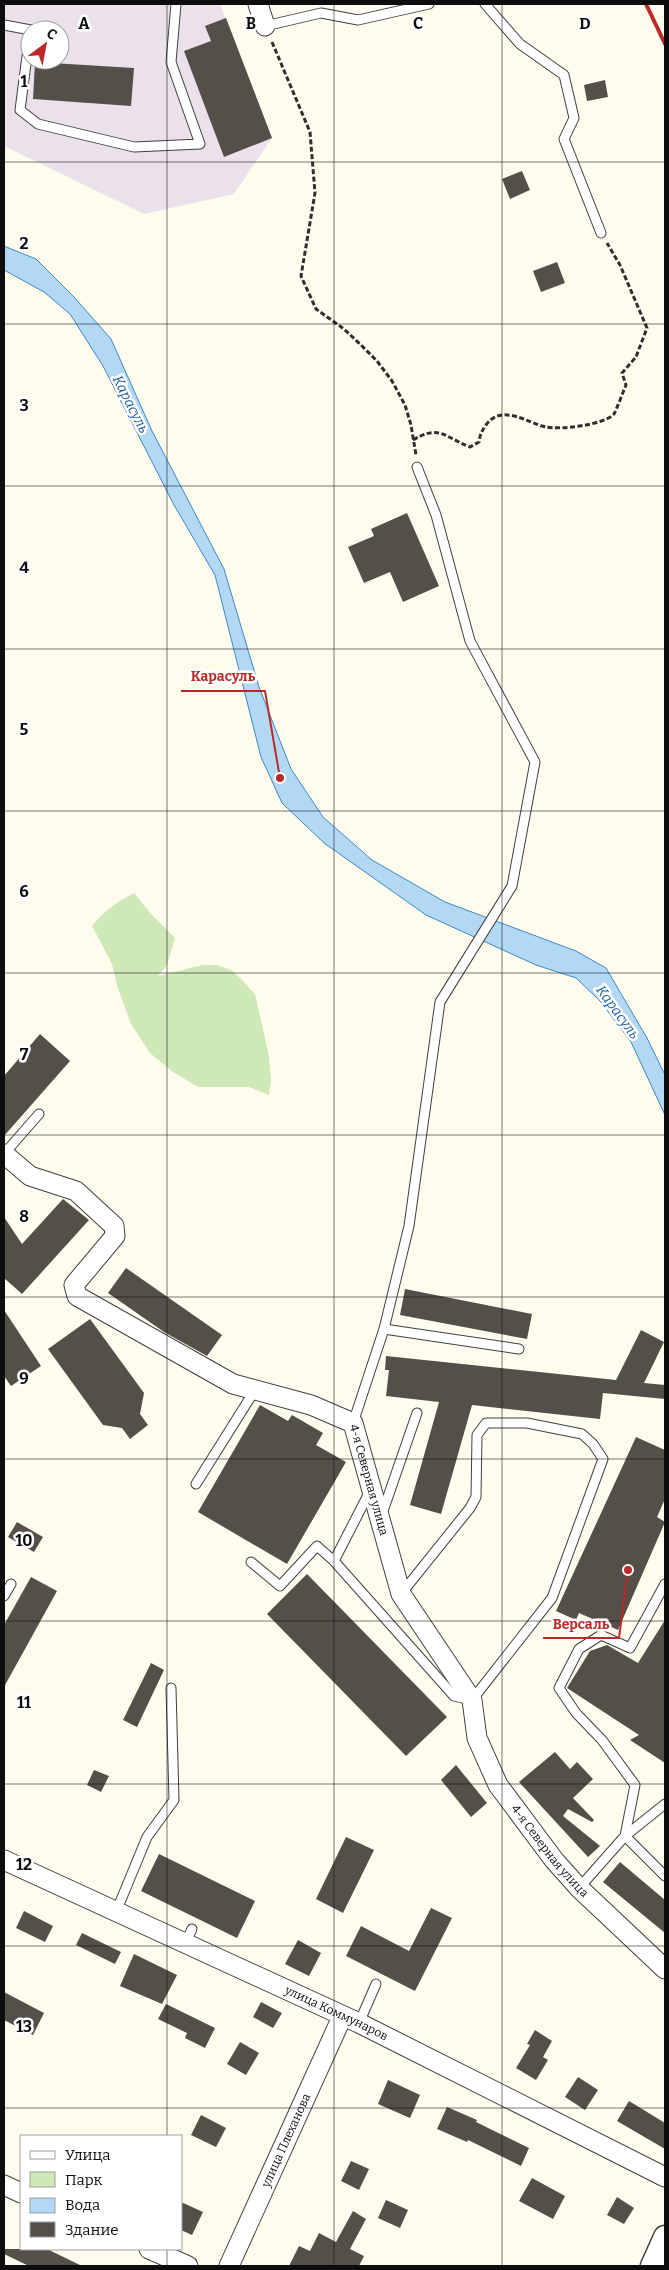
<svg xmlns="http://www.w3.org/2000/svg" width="669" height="2270" font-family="Bitter,serif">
	<rect width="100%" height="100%" fill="#fffced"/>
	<path fill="#ebe1eb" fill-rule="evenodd" d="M4,4H220L272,138L234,194L144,214L4,146ZM30,30H60V60H30Z"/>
	<path fill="#cee8b8" d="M134,893L151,914L175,938L167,965L158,976L202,965H217L231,970L240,978L255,994L269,1056L271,1080L269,1095L249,1087H198L173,1072L150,1053L131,1024L117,986L112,964L92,926C103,912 118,901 134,893Z"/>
	<path fill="#b3d8f4" stroke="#3c89c9" d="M4,246L36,259L74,297L111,339L152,431L224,569L259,687L291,769L323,817L372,860L445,902L576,951L606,968L647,1038L665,1075V1115L631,1042L600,1001L576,978L536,965L426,915L324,843L282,803L261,757L215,575L174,505L103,366L70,314L44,292L4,270Z"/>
	<g fill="#554f49">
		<path d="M226,18L272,138L224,157L184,51L211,41L205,26Z"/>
		<path d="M35,62L134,68L131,106L33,99Z"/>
		<path d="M605,80L608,97L587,101L584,85Z"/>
		<path d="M522,171L530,190L510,199L502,179Z"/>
		<path d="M557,262L565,283L541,292L533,271Z"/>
		<path d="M407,513L439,586L403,602L390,572L364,583L348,547L374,536L371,529Z"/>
		<path d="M40,1034L70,1061L4,1136V1076Z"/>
		<path d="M63,1199L89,1220L22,1294L4,1278V1217L22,1244Z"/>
		<path d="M126,1268L222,1335L207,1356L164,1332L108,1293Z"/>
		<path d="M405,1289L532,1314L527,1339L400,1315Z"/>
		<path d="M4,1310L41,1366L11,1386L4,1376Z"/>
		<path d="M90,1319L144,1393L140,1414L148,1425L130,1439L122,1428L103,1425L48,1349Z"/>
		<path d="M641,1330L664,1342L644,1383L665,1385V1399L603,1393L600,1419L472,1405L441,1514L410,1505L439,1402L386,1396L389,1370H385L386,1356L616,1380Z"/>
		<path d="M260,1405L288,1421L292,1415L323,1433L316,1445L346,1462L287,1564L198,1512Z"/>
		<path d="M636,1437L665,1450V1499L657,1517L665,1522L618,1630L579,1613L576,1620L556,1611Z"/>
		<path d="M17,1522L43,1537L34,1552L8,1537Z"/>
		<path d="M307,1574L447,1717L406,1756L267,1614Z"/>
		<path d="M31,1577L57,1591L4,1687V1625Z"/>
		<path d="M665,1620V1763L630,1740L639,1735L567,1688L590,1651L607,1645L638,1663Z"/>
		<path d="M151,1663L164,1670L137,1727L123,1720Z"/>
		<path d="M555,1752L570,1769L577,1762L593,1779L573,1798L594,1820L592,1822L568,1809L563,1816L600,1846L588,1857L519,1782Z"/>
		<path d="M456,1765L487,1803L471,1817L441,1780Z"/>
		<path d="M94,1770L109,1776L101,1792L87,1785Z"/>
		<path d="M346,1837L374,1850L343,1913L316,1899Z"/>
		<path d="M159,1854L255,1901L237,1938L141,1891Z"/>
		<path d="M620,1862L665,1900V1933L603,1882Z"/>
		<path d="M431,1908L452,1918L415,1991L346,1956L361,1926L409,1951Z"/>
		<path d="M24,1911L53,1926L45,1942L16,1928Z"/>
		<path d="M82,1933L121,1952L115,1964L76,1945Z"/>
		<path d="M298,1940L321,1953L309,1976L285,1964Z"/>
		<path d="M134,1954L177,1975L162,2004L120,1986Z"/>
		<path d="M4,1992L44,2013L33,2035L4,2020Z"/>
		<path d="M261,2002L282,2013L273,2028L253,2017Z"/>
		<path d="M166,2004L215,2028L205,2048L185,2038L187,2033L158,2019Z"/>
		<path d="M535,2030L552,2041L543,2057L548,2060L536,2080L516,2068L530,2045L527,2044Z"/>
		<path d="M240,2042L259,2053L246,2075L227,2064Z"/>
		<path d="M578,2077L598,2090L585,2110L565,2097Z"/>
		<path d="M388,2080L420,2095L410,2118L378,2104Z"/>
		<path d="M629,2101L665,2123V2149L617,2121Z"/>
		<path d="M447,2107L477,2120L476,2122L529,2148L521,2166L468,2140L467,2142L437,2129Z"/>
		<path d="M201,2115L226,2128L216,2147L191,2135Z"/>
		<path d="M351,2161L369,2169L359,2190L341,2181Z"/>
		<path d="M532,2178L565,2196L553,2219L519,2201Z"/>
		<path d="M617,2197L634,2208L624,2224L607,2215Z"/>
		<path d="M386,2200L408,2210L400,2228L378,2218Z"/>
		<path d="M181,2202L203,2212L192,2235L181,2230Z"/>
		<path d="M353,2211L366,2219L350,2249L364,2256L359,2266H289L299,2246L310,2251L319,2233L336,2242Z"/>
		<path d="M4,2249H47L82,2266H29L4,2254Z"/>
	</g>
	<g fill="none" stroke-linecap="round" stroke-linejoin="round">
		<defs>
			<g id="service">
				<path d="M485,4L520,44L564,75L574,118L564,139L601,233"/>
				<path d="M4,25L31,30"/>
				<path d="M265,26L321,13L358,20L429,4"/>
				<path d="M30,33L20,110L38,124L134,147L200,144L171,62L176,4"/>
				<path d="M4,1154L39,1114"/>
				<path d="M384,1329L519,1349"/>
				<path d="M353,1423L384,1329L409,1226L440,1002L512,886L535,762L470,641L436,515L417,467"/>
				<path d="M196,1484L255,1390"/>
				<path d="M370,1491L334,1561L454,1696L472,1700L552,1598L603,1459L593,1444L582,1434L527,1423H486L477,1435L476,1497L470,1508L401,1594"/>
				<path d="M382,1514L417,1413"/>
				<path d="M251,1562L280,1586L317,1546L334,1561"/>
				<path d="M4,1596L11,1584"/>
				<path d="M665,1804L625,1836L665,1876"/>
				<path d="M579,1888L625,1836L635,1785L602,1740L576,1713L559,1688L579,1649L601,1635L630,1648L665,1584"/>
				<path d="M116,1912L147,1837L174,1800L171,1688"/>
				<path d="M185,1944L192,1929"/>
				<path d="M359,2023L376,1984"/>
			</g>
			<g id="minor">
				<path d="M258,4L265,26"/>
				<path id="s1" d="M4,1154L30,1176L76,1191L114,1226L115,1236L74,1285L77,1296L233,1384L311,1405L353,1423L401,1594L472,1700L477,1738L498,1785L554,1860L579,1888L665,1969"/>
				<path id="s2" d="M4,1860L359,2023L665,2177"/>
				<path d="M4,2185L21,2193"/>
				<path d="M149,2249L188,2266"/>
				<path id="s3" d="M229,2266L342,2017"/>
			</g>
			<path id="tertiary" d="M652,2266L665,2237"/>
		</defs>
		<use href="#service" stroke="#404040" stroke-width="11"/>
		<use href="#minor" stroke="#404040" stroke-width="21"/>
		<use href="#tertiary" stroke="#404040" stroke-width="25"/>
		<g stroke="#2f2f2f" stroke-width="3" stroke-dasharray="5 2.5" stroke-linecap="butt">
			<path d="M272,42L310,132L315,193L301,276L316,309L344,329L361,345L377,361L392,381L405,405L411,425L416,455"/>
			<path d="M413,440C440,424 444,437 470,447L479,442C480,434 482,431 486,425C502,403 527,423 546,427C560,430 604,425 614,414C616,411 623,392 626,385L622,373L636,357L647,328L620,265L607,243"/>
		</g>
		<use href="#service" stroke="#fff" stroke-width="9"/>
		<use href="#minor" stroke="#fff" stroke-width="19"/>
		<use href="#tertiary" stroke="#fff" stroke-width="22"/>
		<path stroke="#b92a29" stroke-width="4" d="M646,4L665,44"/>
	</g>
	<path fill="none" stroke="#0d0d0d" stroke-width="1" stroke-opacity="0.55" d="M167,4V2136M334,4V2266M502,4V2266M4,162H665M4,324H665M4,486H665M4,649H665M4,811H665M4,973H665M4,1135H665M4,1297H665M4,1459H665M4,1621H665M4,1784H665M4,1946H665M4,2108H665M167,2249V2266"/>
	<g text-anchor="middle" stroke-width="5" stroke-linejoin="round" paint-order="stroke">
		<g font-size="12" fill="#0d0d0d" stroke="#fff">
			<text dy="4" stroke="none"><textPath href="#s1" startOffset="584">4-я Северная улица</textPath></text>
			<text dy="4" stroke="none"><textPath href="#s1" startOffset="1004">4-я Северная улица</textPath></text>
			<text dy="4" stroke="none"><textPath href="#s2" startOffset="366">улица Коммунаров</textPath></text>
			<text dy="4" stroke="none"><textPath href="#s3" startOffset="138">улица Плеханова</textPath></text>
		</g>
		<g font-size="14" font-style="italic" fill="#1a5b9b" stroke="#fff">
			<text transform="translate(131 404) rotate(63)" y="5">Карасуль</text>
			<text transform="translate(618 1012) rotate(54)" y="5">Карасуль</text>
		</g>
	</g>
	<g font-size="16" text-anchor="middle" font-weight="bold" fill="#0d0d0d" stroke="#fff" stroke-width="5" stroke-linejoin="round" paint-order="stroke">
		<text x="84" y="29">A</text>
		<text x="251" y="29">B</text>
		<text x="418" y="29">C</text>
		<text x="585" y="29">D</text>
		<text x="24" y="87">1</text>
		<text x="24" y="249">2</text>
		<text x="24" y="411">3</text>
		<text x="24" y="573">4</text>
		<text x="24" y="735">5</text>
		<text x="24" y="897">6</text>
		<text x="24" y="1060">7</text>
		<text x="24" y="1222">8</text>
		<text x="24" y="1384">9</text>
		<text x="24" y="1546">10</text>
		<text x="24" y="1708">11</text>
		<text x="24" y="1870">12</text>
		<text x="24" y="2032">13</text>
	</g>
	<path fill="none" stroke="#b92a29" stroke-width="2" d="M280 778L265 691H181M628 1570L619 1638H543"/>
	<g fill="#b92a29" stroke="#fff" stroke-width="2">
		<circle cx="280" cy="778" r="5"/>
		<circle cx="628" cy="1570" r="5"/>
	</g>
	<g font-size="14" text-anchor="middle" font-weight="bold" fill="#b92a29" stroke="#fff" stroke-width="5" stroke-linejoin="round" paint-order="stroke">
		<text x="223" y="681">Карасуль</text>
		<text x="581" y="1629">Версаль</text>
	</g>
	<rect width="669" height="2270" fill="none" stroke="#0d0d0d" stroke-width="10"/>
	<rect x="20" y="2135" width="162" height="115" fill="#ffffff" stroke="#9e9e9e"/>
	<rect x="30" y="2151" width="25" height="8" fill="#ffffff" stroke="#9e9e9e"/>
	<text x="65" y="2160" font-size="15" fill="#0d0d0d">Улица</text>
	<rect x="30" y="2172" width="25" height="15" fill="#cee8b8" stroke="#9e9e9e"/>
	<text x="65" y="2185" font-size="15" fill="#0d0d0d">Парк</text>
	<rect x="30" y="2198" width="25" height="15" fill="#b3d8f4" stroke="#9e9e9e"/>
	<text x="65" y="2210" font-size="15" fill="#0d0d0d">Вода</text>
	<rect x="30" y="2222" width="25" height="15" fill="#554f49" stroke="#9e9e9e"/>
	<text x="65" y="2235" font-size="15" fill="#0d0d0d">Здание</text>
	<g transform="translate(45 45) rotate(32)"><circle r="24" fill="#ffffff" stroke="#9e9e9e"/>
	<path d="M0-4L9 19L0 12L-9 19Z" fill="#b92a29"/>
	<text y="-8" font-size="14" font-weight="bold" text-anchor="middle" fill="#0d0d0d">С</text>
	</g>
</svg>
